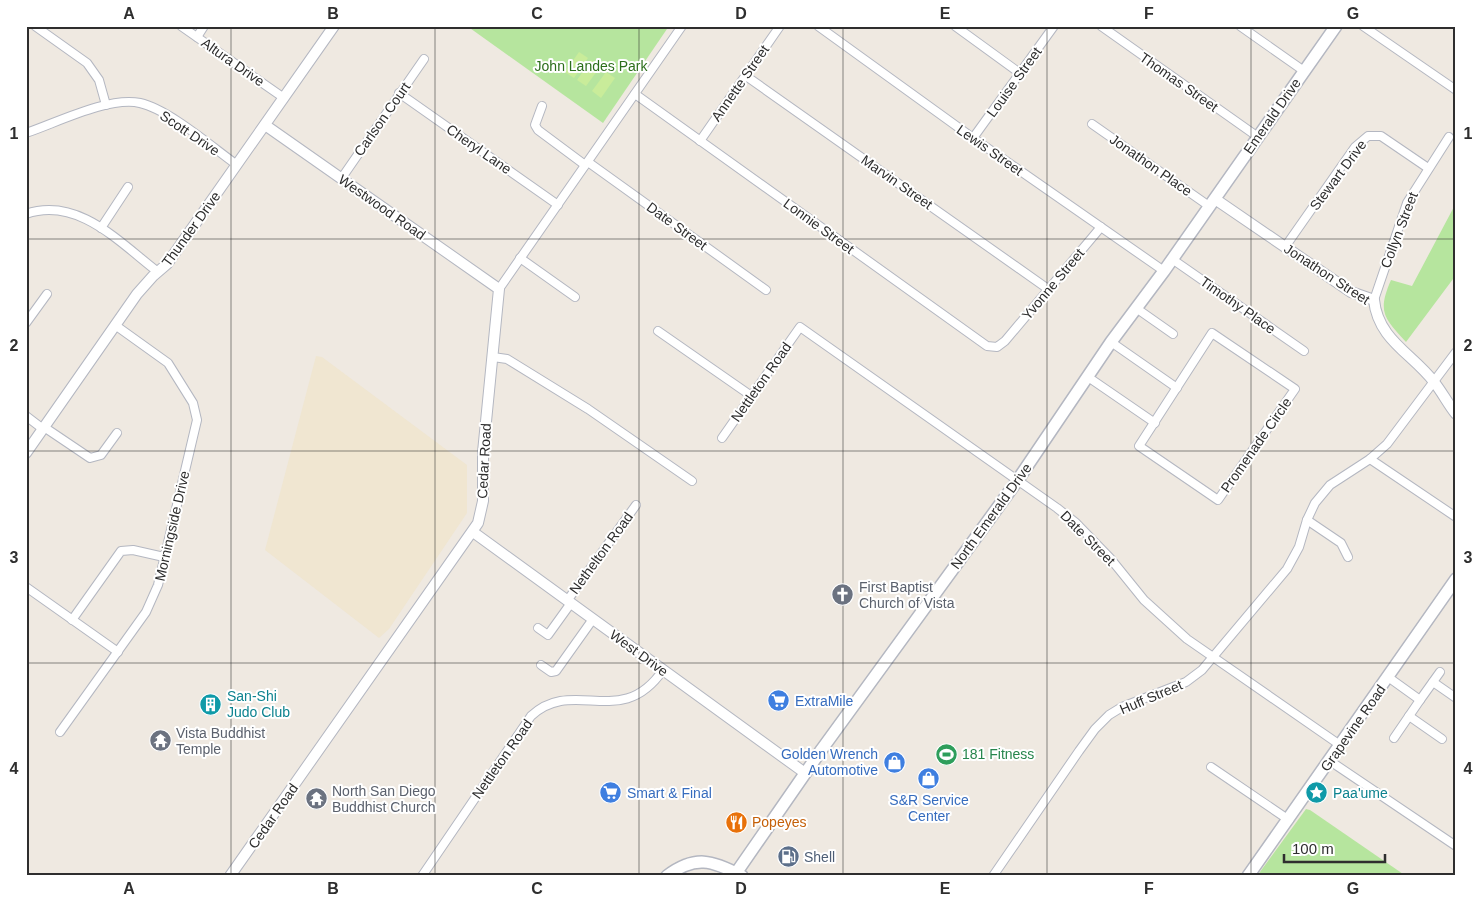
<svg xmlns="http://www.w3.org/2000/svg" width="1482" height="902" font-family="Helvetica,sans-serif">
	<rect width="100%" height="100%" fill="#efe9e1"/>
	<path fill="#f0e6d1" d="M316,356L322,357L467,465V513L389,629L379,638L265,550Z"/>
	<g fill="#b6e59e">
		<path d="M467,26H669L603,123Z"/>
		<path d="M1456,203V275L1406,342C1384,318 1377,312 1391,280L1412,286Z"/>
		<path d="M1306,809L1310,810L1406,876H1257Z"/>
	</g>
	<g fill="#c9ec9a">
		<path d="M579,52L588,58L574,78L565,72Z"/>
		<path d="M591,60L600,67L586,86L577,80Z"/>
		<path d="M606,72L615,78L601,98L592,91Z"/>
	</g>
	<g fill="none" stroke-linecap="round" stroke-linejoin="round">
		<defs>
			<g id="minor">
				<path d="M35,26L87,63L99,80L106,105"/>
				<path d="M181,26L284,98"/>
				<path d="M818,26L973,138L1164,271"/>
				<path d="M955,26L1021,74"/>
				<path d="M1101,26L1258,137"/>
				<path d="M1240,26L1304,71"/>
				<path d="M1363,26L1456,90"/>
				<path d="M197,37L204,26"/>
				<path d="M746,76L1048,289"/>
				<path d="M399,93L558,205"/>
				<path d="M635,94L987,346L997,347L1005,341L1101,227"/>
				<path d="M542,106L535,125L538,130L585,165"/>
				<path d="M1092,124L1209,206"/>
				<path d="M26,133C56,123 109,96 140,103C168,109 212,147 237,165"/>
				<path d="M973,138L1054,26"/>
				<path d="M700,141L780,26"/>
				<path d="M588,162L766,290"/>
				<path d="M341,179L424,59"/>
				<path d="M26,214C78,196 120,243 158,272"/>
				<path d="M101,228L128,187"/>
				<path d="M1285,247L1355,147L1368,136H1381L1428,168"/>
				<path d="M520,258L575,297"/>
				<path d="M1172,259L1304,351"/>
				<path d="M499,289L682,26"/>
				<path d="M1374,300L1407,203L1449,137"/>
				<path d="M1136,308L1173,334"/>
				<path d="M26,323L47,294"/>
				<path d="M658,331L750,395"/>
				<path d="M1212,333L1295,389L1218,500L1139,446Z"/>
				<path d="M1111,342L1177,388"/>
				<path d="M493,357L507,359L588,409L692,481"/>
				<path d="M1088,377L1155,423"/>
				<path d="M26,416L43,429"/>
				<path d="M44,427L90,458L101,455L117,433"/>
				<path d="M722,438L800,327L1057,508L1076,523L1110,558L1144,600L1187,639L1340,745"/>
				<path d="M1370,459L1456,517"/>
				<path d="M1307,520L1341,543L1348,557"/>
				<path d="M26,587L118,652"/>
				<path d="M567,601L636,505"/>
				<path d="M72,620L121,551L133,550L164,557"/>
				<path d="M538,628L548,635L571,603"/>
				<path d="M541,665L551,672L556,671L593,619"/>
				<path d="M1388,677L1420,700L1394,738"/>
				<path d="M1433,682L1456,698"/>
				<path d="M1420,700L1440,672"/>
				<path d="M1409,716L1442,739"/>
				<path d="M60,732L146,612L158,585L197,420L193,403L168,363L115,325"/>
				<path d="M1330,761L1456,846"/>
				<path d="M1211,767L1289,820"/>
				<path d="M422,876L531,716C574,676 621,731 663,670"/>
				<path d="M993,876L1079,751L1095,729L1109,715L1122,707L1186,682L1202,670L1287,569L1299,547L1307,520L1315,503L1330,485L1370,459L1387,444L1456,352"/>
			</g>
			<g id="tertiary">
				<path d="M1215,199L1351,292L1374,300C1378,340 1413,354 1434,382C1442,392 1448,404 1456,414"/>
				<path d="M26,453L137,294L153,276L167,264L334,26"/>
				<path d="M473,532L805,773"/>
				<path d="M230,876L478,523L483,501V452L499,289L265,125"/>
			</g>
			<g id="secondary">
				<path d="M667,876C695,855 712,860 742,876"/>
				<path d="M734,876L822,749L1017,481L1111,342L1164,271L1336,26"/>
				<path d="M1248,876L1456,579"/>
			</g>
		</defs>
		<use href="#minor" stroke="#b4b7c1" stroke-width="10"/>
		<use href="#tertiary" stroke="#b4b7c1" stroke-width="12"/>
		<use href="#secondary" stroke="#b4b7c1" stroke-width="14"/>
		<use href="#minor" stroke="#fff" stroke-width="8"/>
		<use href="#tertiary" stroke="#fff" stroke-width="10"/>
		<use href="#secondary" stroke="#fff" stroke-width="11"/>
	</g>
	<path fill="none" stroke="#2e2e2e" stroke-width="1" stroke-opacity="0.55" d="M231,26V876M435,26V876M639,26V876M843,26V876M1047,26V876M1251,26V876M26,239H1456M26,451H1456M26,663H1456"/>
	<defs>
		<symbol id="church-disc" viewBox="-11 -11 22 22"><circle r="9.5" fill="#6b7280" stroke="#fff"/><path d="M-1.2-6h2.4v3.5h3.3v2.4h-3.3V6h-2.4V-.1h-3.3v-2.4h3.3Z" fill="#fff"/></symbol>
		<symbol id="supermarket-disc" viewBox="-11 -11 22 22"><circle r="9.5" fill="#3f7fe0" stroke="#fff"/><path d="M-6-5.5h2.5l.6 2H6L4.5 2H-2.5L-4.4-4H-6ZM-1.5 3.2a1.3 1.3 0 1 0 .1 0ZM3 3.2a1.3 1.3 0 1 0 .1 0Z" fill="#fff"/></symbol>
		<symbol id="building-disc" viewBox="-11 -11 22 22"><circle r="9.5" fill="#0f9aa8" stroke="#fff"/><path d="M-4-6H4V6H1V3H-1V6H-4ZM-2.5-4.3h1.7v1.8h-1.7ZM.8-4.3h1.7v1.8H.8ZM-2.5-1h1.7V.8h-1.7ZM.8-1h1.7V.8H.8Z" fill="#fff"/></symbol>
		<symbol id="temple-disc" viewBox="-11 -11 22 22"><circle r="9.5" fill="#6b7280" stroke="#fff"/><path d="M0-6L5-2H3V0L6.5 2.5H4V6H1.5V3h-3V6H-4V2.5H-6.5L-3 0V-2H-5Z" fill="#fff"/></symbol>
		<symbol id="stadium-disc" viewBox="-11 -11 22 22"><circle r="9.5" fill="#2e9e5b" stroke="#fff"/><path d="M0-5a6.5 5 0 1 0 0 10a6.5 5 0 1 0 0-10ZM-3.5-1.8h7v3.6h-7Z" fill="#fff"/></symbol>
		<symbol id="shop-disc" viewBox="-11 -11 22 22"><circle r="9.5" fill="#3f7fe0" stroke="#fff"/><path d="M-5-2.5h2.3a2.7 3.5 0 0 1 5.4 0H5L5.5 6h-11ZM-1.5-2.5h3a1.5 2.3 0 0 0-3 0Z" fill="#fff"/></symbol>
		<symbol id="sight-disc" viewBox="-11 -11 22 22"><circle r="9.5" fill="#0f9aa8" stroke="#fff"/><path d="M0-6L1.8-2.2L6-1.7L2.9 1.2L3.7 5.4L0 3.3L-3.7 5.4L-2.9 1.2L-6-1.7L-1.8-2.2Z" fill="#fff"/></symbol>
		<symbol id="restaurant-disc" viewBox="-11 -11 22 22"><circle r="9.5" fill="#e8710a" stroke="#fff"/><path d="M-5-6h1v4h1v-4h1v4h1v-4h1v5L-1.5 .5V6h-2V.5L-5-1ZM5-6V6H3V1.5H1.5Q1.5-4 5-6Z" fill="#fff"/></symbol>
		<symbol id="fuel-disc" viewBox="-11 -11 22 22"><circle r="9.5" fill="#5c6f8a" stroke="#fff"/><path d="M-5.5-6h7V0h2V4h1.3V-2.5L3-4.5l.8-.8L6-3V5H2.5V1h-1V6h-7ZM-4.2-4.7v3.2H.2V-4.7Z" fill="#fff"/></symbol>
	</defs>
	<g fill-rule="evenodd">
		<use href="#church-disc" x="830" y="582" width="25" height="25"/>
		<use href="#supermarket-disc" x="766" y="688" width="25" height="25"/>
		<use href="#building-disc" x="198" y="692" width="25" height="25"/>
		<use href="#temple-disc" x="148" y="728" width="25" height="25"/>
		<use href="#stadium-disc" x="934" y="742" width="25" height="25"/>
		<use href="#shop-disc" x="882" y="750" width="25" height="25"/>
		<use href="#shop-disc" x="916" y="766" width="25" height="25"/>
		<use href="#supermarket-disc" x="598" y="780" width="25" height="25"/>
		<use href="#sight-disc" x="1304" y="780" width="25" height="25"/>
		<use href="#temple-disc" x="304" y="786" width="25" height="25"/>
		<use href="#restaurant-disc" x="724" y="810" width="25" height="25"/>
		<use href="#fuel-disc" x="776" y="844" width="25" height="25"/>
	</g>
	<g text-anchor="middle" stroke-width="4" stroke-linejoin="round" paint-order="stroke">
		<g font-size="14" fill="#2e2e2e" stroke="#fff">
			<text transform="translate(233 62) rotate(35)" y="5">Altura Drive</text>
			<text transform="translate(1014 82) rotate(-54)" y="5">Louise Street</text>
			<text transform="translate(1179 82) rotate(35)" y="5">Thomas Street</text>
			<text transform="translate(740 83) rotate(-55)" y="5">Annette Street</text>
			<text transform="translate(1272 116) rotate(-55)" y="5">Emerald Drive</text>
			<text transform="translate(382 119) rotate(-55)" y="5">Carlson Court</text>
			<text transform="translate(190 133) rotate(34)" y="5">Scott Drive</text>
			<text transform="translate(479 149) rotate(35)" y="5">Cheryl Lane</text>
			<text transform="translate(990 150) rotate(35)" y="5">Lewis Street</text>
			<text transform="translate(1151 165) rotate(35)" y="5">Jonathon Place</text>
			<text transform="translate(1338 175) rotate(-53)" y="5">Stewart Drive</text>
			<text transform="translate(897 182) rotate(35)" y="5">Marvin Street</text>
			<text transform="translate(382 207) rotate(35)" y="5">Westwood Road</text>
			<text transform="translate(677 226) rotate(36)" y="5">Date Street</text>
			<text transform="translate(819 226) rotate(36)" y="5">Lonnie Street</text>
			<text transform="translate(191 229) rotate(-54)" y="5">Thunder Drive</text>
			<text transform="translate(1399 230) rotate(-69)" y="5">Collyn Street</text>
			<text transform="translate(1327 274) rotate(33)" y="5">Jonathon Street</text>
			<text transform="translate(1053 284) rotate(-50)" y="5">Yvonne Street</text>
			<text transform="translate(1238 305) rotate(35)" y="5">Timothy Place</text>
			<text transform="translate(761 382) rotate(-55)" y="5">Nettleton Road</text>
			<text transform="translate(1256 445) rotate(-55)" y="5">Promenade Circle</text>
			<text transform="translate(484 461) rotate(-87)" y="5">Cedar Road</text>
			<text transform="translate(991 516) rotate(-54)" y="5">North Emerald Drive</text>
			<text transform="translate(172 526) rotate(-77)" y="5">Morningside Drive</text>
			<text transform="translate(1088 538) rotate(45)" y="5">Date Street</text>
			<text transform="translate(601 553) rotate(-54)" y="5">Nethelton Road</text>
			<text transform="translate(639 653) rotate(36)" y="5">West Drive</text>
			<text transform="translate(1151 697) rotate(-23)" y="5">Huff Street</text>
			<text transform="translate(1353 728) rotate(-55)" y="5">Grapevine Road</text>
			<text transform="translate(502 759) rotate(-55)" y="5">Nettleton Road</text>
			<text transform="translate(273 816) rotate(-55)" y="5">Cedar Road</text>
		</g>
		<g font-size="14" fill="#2c6e1b" stroke="#fff">
			<text x="591" y="71">John Landes Park</text>
		</g>
		<g font-size="14" fill="#5b616d" stroke="#fff" text-anchor="start">
			<text x="859" y="592">First Baptist<tspan x="859" dy="16">Church of Vista</tspan></text>
			<text x="176" y="738">Vista Buddhist<tspan x="176" dy="16">Temple</tspan></text>
			<text x="332" y="796">North San Diego<tspan x="332" dy="16">Buddhist Church</tspan></text>
		</g>
		<g font-size="14" fill="#0d838f" stroke="#fff" text-anchor="start">
			<text x="227" y="701">San-Shi<tspan x="227" dy="16">Judo Club</tspan></text>
			<text x="1333" y="798">Paa'ume</text>
		</g>
		<g font-size="14" fill="#366cbe" stroke="#fff" text-anchor="start">
			<text x="795" y="706">ExtraMile</text>
			<text x="878" y="759" text-anchor="end">Golden Wrench<tspan x="878" dy="16">Automotive</tspan></text>
			<text x="627" y="798">Smart &amp; Final</text>
			<text x="929" y="805" text-anchor="middle">S&amp;R Service<tspan x="929" dy="16">Center</tspan></text>
		</g>
		<g font-size="14" fill="#27864d" stroke="#fff" text-anchor="start">
			<text x="962" y="759">181 Fitness</text>
		</g>
		<g font-size="14" fill="#c56008" stroke="#fff" text-anchor="start">
			<text x="752" y="827">Popeyes</text>
		</g>
		<g font-size="14" fill="#4e5e75" stroke="#fff" text-anchor="start">
			<text x="804" y="862">Shell</text>
		</g>
	</g>
	<rect width="1482" height="902" fill="none" stroke="#ffffff" stroke-width="55"/>
	<path d="M1284 854v8h101v-8" fill="none" stroke="#2e2e2e" stroke-width="2.5"/>
	<text x="1292" y="854" font-size="15" fill="#2e2e2e" stroke="#ffffff" stroke-width="4" paint-order="stroke">100 m</text>
	<rect x="28" y="28" width="1426" height="846" fill="none" stroke="#2e2e2e" stroke-width="2"/>
	<g font-size="16" text-anchor="middle" font-weight="bold" fill="#2e2e2e">
		<text x="129" y="19">A</text>
		<text x="333" y="19">B</text>
		<text x="537" y="19">C</text>
		<text x="741" y="19">D</text>
		<text x="945" y="19">E</text>
		<text x="1149" y="19">F</text>
		<text x="1353" y="19">G</text>
		<text x="14" y="139">1</text>
		<text x="1468" y="139">1</text>
		<text x="14" y="351">2</text>
		<text x="1468" y="351">2</text>
		<text x="14" y="563">3</text>
		<text x="1468" y="563">3</text>
		<text x="14" y="774">4</text>
		<text x="1468" y="774">4</text>
		<text x="129" y="894">A</text>
		<text x="333" y="894">B</text>
		<text x="537" y="894">C</text>
		<text x="741" y="894">D</text>
		<text x="945" y="894">E</text>
		<text x="1149" y="894">F</text>
		<text x="1353" y="894">G</text>
	</g>
</svg>
